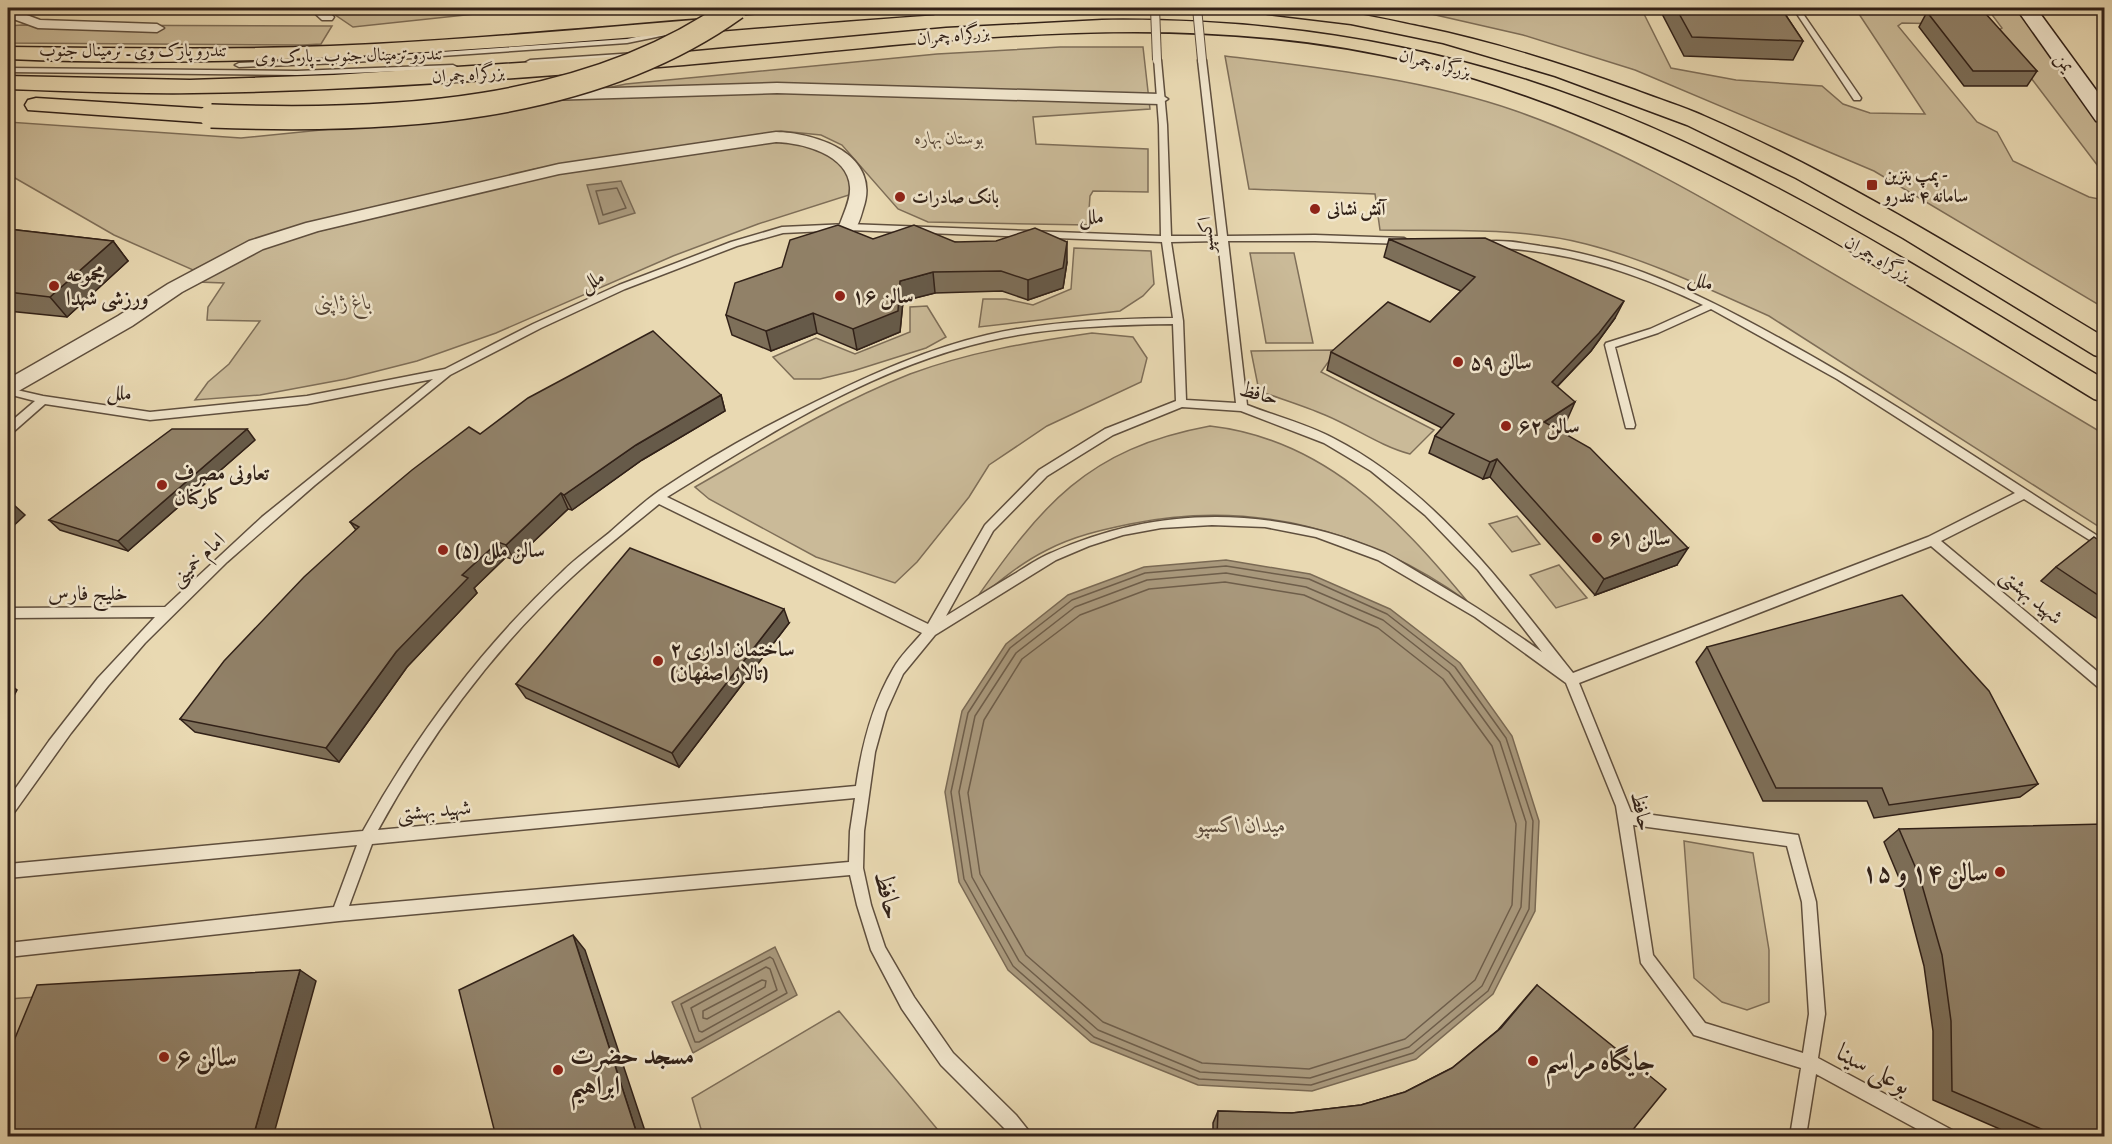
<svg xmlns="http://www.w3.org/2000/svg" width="2112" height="1144" font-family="Alegreya,Amiri,serif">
	<rect width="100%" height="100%" fill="#e9d9b2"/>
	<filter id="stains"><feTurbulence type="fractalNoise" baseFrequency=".00333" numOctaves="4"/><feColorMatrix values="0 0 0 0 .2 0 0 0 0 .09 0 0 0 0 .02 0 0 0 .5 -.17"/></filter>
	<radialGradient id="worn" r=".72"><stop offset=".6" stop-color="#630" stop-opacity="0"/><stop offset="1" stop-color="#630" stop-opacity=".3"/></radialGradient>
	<g fill="#caba98" stroke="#7e6e58" stroke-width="1.5">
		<path d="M325,8H531L353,27Z"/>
		<path d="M1405,8H1641L1671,68L1736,80L1822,86L1843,104L1870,113L1925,114L1855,8H1936L1948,24L1902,23L1898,26L1977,122L1997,132L2013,161L2089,197L2104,200V308L1874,171L1635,70L1523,35Z"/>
		<path d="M1987,8H2017L2104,129V174L1996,32L2002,28Z"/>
		<path d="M22,25L332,26L321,44L303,45L8,43V26Z"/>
		<path d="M1060,47H1143L1150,109L1033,117L1036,144L1148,149V192L1093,191L1090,196L1088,225L928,222L898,209L842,145L821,135L781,131L535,169L248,243L193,270L114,235L8,174V122L241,138L480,114L626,84L937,54Z"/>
		<path d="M1225,56C1322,68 1423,79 1516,111C1616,146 1707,200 1798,253C1901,313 2002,373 2104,434V530L1769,316C1710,290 1649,260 1586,244C1520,227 1448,231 1380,230L1375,194L1249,189Z"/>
		<path d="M782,141L818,146L848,170L852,194L758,224L673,256L496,333L417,361L346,379L260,395L195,400L208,382L229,364L260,321L207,320L208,307L224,283L199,282L273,242L566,172Z"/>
		<path d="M1074,248L1151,251L1154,284L1143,296L1120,311L979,327L983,299H1006L1033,305L1071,289Z"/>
		<path d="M1250,253H1294L1313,343H1266Z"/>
		<path d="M927,306L946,337L926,348L853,371L820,379H794L773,357L816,338L855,354L910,332V307Z"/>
		<path d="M1092,333L1133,337L1147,358L1141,382L1047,426L989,465L969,497L917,562L895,583L816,557L709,499L695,487C765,447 834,404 910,374C969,352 1030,342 1092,333Z"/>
		<path d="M1337,350L1321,372L1434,430L1410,454C1380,446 1354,427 1325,415C1304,406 1281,399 1259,391L1251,351Z"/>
		<path d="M1210,426C1324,439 1397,517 1467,601C1367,529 1251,499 1130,524C1101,530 1074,536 1047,550C1019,564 997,583 973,603C1042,505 1086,449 1210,426Z"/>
		<path d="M1517,516L1540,544L1512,552L1489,524Z"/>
		<path d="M1559,565L1587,598L1556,608L1530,575Z"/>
		<path d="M1684,841L1753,853L1769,950V1002L1747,1010L1722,1002L1694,978Z"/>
		<path d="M36,997L8,1077V999Z"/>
		<path d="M839,1011L943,1136H703L692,1098Z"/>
	</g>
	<g fill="#aa9a7e" stroke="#7a6a55" stroke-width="1.5">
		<path d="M621,181L635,213L599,224L587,185Z"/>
		<path d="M1226,560L1310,574L1390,609L1460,663L1512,736L1539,821L1535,911L1493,994L1416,1059L1312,1091L1198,1085L1091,1042L1008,970L959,882L945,792L962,711L1006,644L1068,595L1144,567Z"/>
		<path d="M775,947L797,995L693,1053L672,1002Z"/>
	</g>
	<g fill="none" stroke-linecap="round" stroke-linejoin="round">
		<g stroke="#6e5e4b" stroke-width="1.5">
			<path d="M617,188L626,208L603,215L596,191Z"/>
			<path d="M1226,566L1309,579L1387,614L1455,667L1506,738L1533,821L1529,909L1488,991L1413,1053L1311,1085L1199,1079L1094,1037L1013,966L964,879L951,792L968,713L1010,648L1072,600L1145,573Z"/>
			<path d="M1226,573L1306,587L1383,620L1449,672L1500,742L1526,822L1521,907L1482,986L1409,1047L1310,1078L1200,1072L1098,1030L1019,961L972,877L959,792L975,716L1016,653L1075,607L1147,580Z"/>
			<path d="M1225,582L1304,595L1378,628L1443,679L1492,746L1516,824L1512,905L1475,980L1405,1039L1309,1069L1202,1063L1103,1022L1026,955L980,874L968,793L984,720L1022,659L1080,615L1149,589Z"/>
			<path d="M770,957L773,959L787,993L699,1042H695L681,1004Z"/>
			<path d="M766,967L770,969L777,990L702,1032L699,1031L691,1008Z"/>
			<path d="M762,980L766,981L765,987L707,1019L703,1018V1011Z"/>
		</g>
		<defs>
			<g id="lane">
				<path d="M1793,8H1799L1861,98L1860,100H1854Z"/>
				<path d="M673,29H676V33L627,43L340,63L239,67L235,65L239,63L340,59L627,39Z"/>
				<path d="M636,53L640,55L639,57L530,64L526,62L530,60Z"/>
				<path d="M1154,58L1161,60L1167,125L1171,236H1218L1198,60L1202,58L1206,60L1227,236L1315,235L1404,238L1409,241L1404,244L1315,241H1228L1247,405C1275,416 1306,424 1333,438C1435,490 1504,586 1573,673L1928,537L2015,493L1837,379L1711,309L1658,333L1615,347L1635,425L1634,428H1626L1605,345L1606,343L1650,329L1703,305C1631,270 1565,250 1485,247L1482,246V242C1500,239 1522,243 1540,246C1625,257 1699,294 1772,334C1887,396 1994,470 2104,540V549L2024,499L1941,541L2104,677V689L2099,688L1931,546L1579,683L1631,812L1798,835L1816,902L1825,1014L1818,1058L1952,1130L1954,1136H1930L1816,1074L1806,1136H1790L1801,1068L1694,1035L1641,963L1616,806L1566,683L1475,617L1378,560L1316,537L1265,527L1212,525L1161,528L1123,535L1089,546L1056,560L935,635L903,674L886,712L875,752L864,831L863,868L871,905L885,947L914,997L953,1053L1016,1115L1028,1130L1030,1136H1012L941,1065L902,1009L871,950L857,905L850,875L339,921L8,957V943L334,907L357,845L8,878V864L363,831C416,735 482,647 562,572C576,558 593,546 609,533C625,519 642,503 659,491C709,457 763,427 817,401C872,374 927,349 987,335C1047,321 1111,319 1173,318L1162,242L848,230L783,233L737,246L625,289L541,328L450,375L315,485L227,562L145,643L108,686L71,733L13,814L8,816V799L49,741L98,678L155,617L8,618V608L165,607L262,517L433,379L307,404L150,420L45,404L12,433L8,434V424L35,401L8,394V388L43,396L150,412L307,396L445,369L533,324L619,285L731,242L782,227L848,224L1161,236L1159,125ZM1218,241L1236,403L1186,400L1183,321L1171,242ZM1173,324L1176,401L1105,429L1039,470L985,525L928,624L667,497C767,435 871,368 988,341C1048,327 1111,325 1173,324ZM1182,407L1241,411L1324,443L1371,471L1425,515L1478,570L1542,652C1504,625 1467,601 1428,578C1414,570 1399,560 1385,553C1275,506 1160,504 1051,553C1039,558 1027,566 1016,573C992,587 969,602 946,616L993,531L1047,476L1113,435ZM659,504L922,633C913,644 900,656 893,669C872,705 862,745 856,786L378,830C429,737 494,648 572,577C600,551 630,528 659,504ZM855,798L850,831L849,862L349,906L372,844ZM1633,825L1787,846L1802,902L1809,1014L1803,1053L1705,1023L1653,955Z"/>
				<path d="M453,65L457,67L456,69L297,75L8,72V68L297,71Z"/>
			</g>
			<g id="street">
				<path d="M8,8L40,20L157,24L164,28L157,32L38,28L8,17Z"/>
				<path d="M309,8H324L334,17L332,20H322Z"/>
				<path d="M777,83L1160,94L1168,99L1160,104L777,93L547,100L539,95L547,90Z"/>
				<path d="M776,132C818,133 882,155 863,209C861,216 859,224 854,231H842L839,227C843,214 851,200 850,187C848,154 802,143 776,142L559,174L318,231L263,249L182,292L132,326L15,393L8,395V379L118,316L168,284L249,241L306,223L559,164Z"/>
			</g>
			<path id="secondary" d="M2016,8H2036L2104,101V123L2096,121Z"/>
			<g id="highway">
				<path d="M851,8H943L940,12L933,14C625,35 317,72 8,59V47C116,48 223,50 330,46C504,39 677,19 851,8Z"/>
				<path d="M1258,8C1313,2 1369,16 1422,27C1495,42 1566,65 1635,90C1658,99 1682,106 1704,116C1844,177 1974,259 2104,337V358L2094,355L1903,238L1796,178L1687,125L1555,76L1443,43L1351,24L1268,14L1261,12Z"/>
				<path d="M1102,20C1247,18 1387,36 1526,80C1733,146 1919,269 2104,379V402L2094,399C1881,269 1668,126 1422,64C1179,3 929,44 684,65C521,78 357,91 193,93C131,94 69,91 8,89V76L190,80L334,75L686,52L946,28Z"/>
				<path d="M36,98L211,109L219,111L222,116L219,121L211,123L28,110L25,105L28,100Z"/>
			</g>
		</defs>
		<use href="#lane" stroke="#5f4f3e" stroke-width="3"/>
		<use href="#street" stroke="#5f4f3e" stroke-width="3"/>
		<use href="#secondary" stroke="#312118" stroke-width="3"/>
		<use href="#highway" stroke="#312118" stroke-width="3"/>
		<use href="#lane" fill="#f1e6cd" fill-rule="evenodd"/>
		<use href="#street" fill="#f1e6cd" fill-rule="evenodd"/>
		<use href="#secondary" fill="#f1e6cd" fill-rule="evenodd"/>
		<use href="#highway" fill="#e9d9b2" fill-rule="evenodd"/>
		<defs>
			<g id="lane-bridge">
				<path d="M1155,8L1157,60"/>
				<path d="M1197,8L1202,60"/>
			</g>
			<path id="highway-bridge" d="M211,116C386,123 588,114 736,8"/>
		</defs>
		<use href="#lane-bridge" stroke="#5f4f3e" stroke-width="10" stroke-linecap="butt"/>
		<use href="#highway-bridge" stroke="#312118" stroke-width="26" stroke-linecap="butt"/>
		<use href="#lane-bridge" stroke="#f1e6cd" stroke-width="8"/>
		<use href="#highway-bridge" stroke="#e9d9b2" stroke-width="23"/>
	</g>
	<g fill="#7d6f59" stroke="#312118" stroke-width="1.5">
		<path d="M1659,8H1781L1803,41L1793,60L1684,56Z"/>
		<path d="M1927,12L2037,71L2027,86H1964L1919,27Z"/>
		<path d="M8,229L113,241L128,261L67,317L8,311Z"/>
		<path d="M873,239L955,242L1067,262L1063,288L1028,300L1002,291L935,293L903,301L900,332L857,350L817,333L771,351L732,335L726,315Z"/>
		<path d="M1389,239L1615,318L1591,351L1557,387L1567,420L1554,428L1677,565L1595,595L1490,477L1483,479L1429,453L1435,436L1442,428L1327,370L1331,352L1430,322L1461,291L1384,257Z"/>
		<path d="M721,395L725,411L642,460L572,510L568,509L514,560L506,557L474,588L477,593L407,667L339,762L195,732L180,719L356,530L350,522L480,434Z"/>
		<path d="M255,440L128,551L60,530L49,520Z"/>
		<path d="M2104,544V623L2041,581L2056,567Z"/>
		<path d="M789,623L679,767L526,698L516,684Z"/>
		<path d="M1707,647L2038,784L2020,797L1874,818L1867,801H1763L1696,662Z"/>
		<path d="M1899,829L2104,1137H2018L1933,1100V1031L1924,966L1904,890L1884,842Z"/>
		<path d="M1537,985L1627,1137H1213V1123L1218,1111L1292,1113L1361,1105L1405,1092L1452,1068L1498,1030Z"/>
	</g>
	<g fill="#665a49" stroke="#312118" stroke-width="1.5">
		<path d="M113,241L128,261L67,317L50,297Z"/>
		<path d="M1067,242V262L1063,288L1028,300V280Z"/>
		<path d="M933,272L935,293L903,301L900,332L857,350L853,329L900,281Z"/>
		<path d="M1624,301L1615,318L1591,351L1544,400L1552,382Z"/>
		<path d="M813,313L817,333L771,351L766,331Z"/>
		<path d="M721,395L725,411L642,460L572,510L564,495L636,445Z"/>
		<path d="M1575,402L1567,420L1536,440L1544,422Z"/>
		<path d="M247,429L255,440L128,551L118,541Z"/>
		<path d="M1497,459L1490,477L1483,479L1490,462Z"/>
		<path d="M561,493L568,509L514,560L506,545Z"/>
		<path d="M14,505L25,515L8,531V511Z"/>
		<path d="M498,542L506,557L474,588L477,593L407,667L339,762L326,748L396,652L462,575Z"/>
		<path d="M1688,548L1677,565L1595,595L1604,579Z"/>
		<path d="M784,609L789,623L679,767L672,753Z"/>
		<path d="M8,683L17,690L8,707Z"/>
		<path d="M573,935L585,950L647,1137H638Z"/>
		<path d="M300,970L316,981L273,1137H253Z"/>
	</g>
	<g fill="#918168" stroke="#312118" stroke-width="1.5">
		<path d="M1676,8H1781L1803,41L1692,37Z"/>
		<path d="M1927,12L1986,14L2037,71H1973Z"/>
		<path d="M838,225L873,239L914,225L955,242L996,241L1035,228L1067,242L1063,268L1028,280L1001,271L933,272L900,281L898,311L853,329L813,313L766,331L726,315L735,283L782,267L790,240Z"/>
		<path d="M8,229L113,241L50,297L8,292Z"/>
		<path d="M1485,238L1624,301L1599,333L1552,382L1575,402L1544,422L1590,448L1688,548L1604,579L1497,459L1490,462L1435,436L1454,414L1331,352L1388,302L1430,322L1475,277L1389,239Z"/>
		<path d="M653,331L721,395L636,445L564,495L561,493L506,545L498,542L462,575L468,578L396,652L326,748L180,719L224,661L304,577L359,527L350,522L412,470L469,427L480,434L528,398Z"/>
		<path d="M172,429H247L118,541L49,520Z"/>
		<path d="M8,503L14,505L8,511Z"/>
		<path d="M2094,537L2104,544V599L2056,567Z"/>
		<path d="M630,548L784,609L672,753L516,684Z"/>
		<path d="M1902,595L1989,691L2038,784L1889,805L1882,788H1776L1707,647Z"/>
		<path d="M2104,824V1137H2060L1952,1091L1951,1021L1942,955L1920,878L1899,829Z"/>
		<path d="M573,935L638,1137H496L459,990Z"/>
		<path d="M300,970L253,1137H8V1055L37,985Z"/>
		<path d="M1537,985L1666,1089L1627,1137H1217L1218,1111L1292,1113L1361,1105L1405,1092L1452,1068L1501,1028Z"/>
	</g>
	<g fill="#8f2418" stroke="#f1e6cd" stroke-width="2">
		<rect x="1866" y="179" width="12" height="12" rx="3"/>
		<circle cx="900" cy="197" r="6"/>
		<circle cx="1315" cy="209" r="6"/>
		<circle cx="54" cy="286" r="6"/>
		<circle cx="840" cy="296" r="6"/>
		<circle cx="1458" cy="362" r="6"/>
		<circle cx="1506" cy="426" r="6"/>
		<circle cx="162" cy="485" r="6"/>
		<circle cx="1597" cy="538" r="6"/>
		<circle cx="443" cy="550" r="6"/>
		<circle cx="658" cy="661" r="6"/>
		<circle cx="2000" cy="872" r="6"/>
		<circle cx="164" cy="1057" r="6"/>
		<circle cx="1533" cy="1061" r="6"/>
		<circle cx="558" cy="1070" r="6"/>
	</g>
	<g text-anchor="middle" stroke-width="5" stroke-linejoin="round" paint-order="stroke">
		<g font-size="18" fill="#312118" stroke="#f1e6cd">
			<text transform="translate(953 35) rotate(-5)" y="6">بزرگراه چمران</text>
			<text x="133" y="56">تندرو پارک وی ـ ترمینال جنوب</text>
			<text transform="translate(349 55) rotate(-1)" y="6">تندرو ترمینال جنوب ـ پارک وی</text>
			<text transform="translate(2065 62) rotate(54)" y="6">یمن</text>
			<text transform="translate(1435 63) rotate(14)" y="6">بزرگراه چمران</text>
			<text transform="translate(468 74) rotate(-4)" y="6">بزرگراه چمران</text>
			<text transform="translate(1206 235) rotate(-96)" y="6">اکسپو</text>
			<text transform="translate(1878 258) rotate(30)" y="6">بزرگراه چمران</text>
		</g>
		<g font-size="18" font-style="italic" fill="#574738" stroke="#f1e6cd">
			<text x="949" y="144">بوستان بهاره</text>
		</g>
		<g font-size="18" font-weight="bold" fill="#312118" stroke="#f1e6cd" text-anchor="start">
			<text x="1884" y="181">پمپ بنزین -<tspan x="1884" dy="21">سامانه ۴ تندرو</tspan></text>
			<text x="912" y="203">بانک صادرات</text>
			<text x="1327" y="215">آتش نشانی</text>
		</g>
		<g font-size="21" fill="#312118" stroke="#f1e6cd">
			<text transform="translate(1092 216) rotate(3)" y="7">ملل</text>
			<text transform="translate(592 280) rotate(-25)" y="7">ملل</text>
			<text transform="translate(1702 280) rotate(23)" y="7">ملل</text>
			<text transform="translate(120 392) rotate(9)" y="7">ملل</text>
			<text transform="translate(1259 393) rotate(15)" y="7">حافظ</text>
			<text transform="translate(197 559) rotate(-43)" y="7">امام خمینی</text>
			<text x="88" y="600">خلیج فارس</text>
			<text transform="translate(2032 596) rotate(40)" y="7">شهید بهشتی</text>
			<text transform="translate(434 810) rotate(-5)" y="7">شهید بهشتی</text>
			<text transform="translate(1642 811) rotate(77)" y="7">حافظ</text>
		</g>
		<g font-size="21" font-weight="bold" fill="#312118" stroke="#f1e6cd" text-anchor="start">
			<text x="66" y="281">مجموعه<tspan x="66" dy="24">ورزشی شهدا</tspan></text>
			<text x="852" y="303">سالن ۱۶</text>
			<text x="1470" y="369">سالن ۵۹</text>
			<text x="1518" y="433">سالن ۶۲</text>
			<text x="174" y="480">تعاونی مصرف<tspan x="174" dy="24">کارکنان</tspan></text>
			<text x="1609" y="545">سالن ۶۱</text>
			<text x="455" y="557">(۵) سالن ملل</text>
			<text x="670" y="656">ساختمان اداری ۲<tspan x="670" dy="24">(تالار اصفهان)</tspan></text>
		</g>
		<g font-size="21" font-style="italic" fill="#574738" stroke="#f1e6cd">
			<text x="343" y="309">باغ ژاپنی</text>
		</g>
		<g font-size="22" font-style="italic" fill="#5b4b3c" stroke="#f1e6cd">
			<text x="1241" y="832">میدان اکسپو</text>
		</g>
		<g font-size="26" font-weight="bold" fill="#312118" stroke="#f1e6cd" text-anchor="start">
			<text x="1988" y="881" text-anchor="end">سالن ۱۴ و ۱۵</text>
			<text x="570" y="1064">مسجد حضرت<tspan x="570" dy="30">ابراهیم</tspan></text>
			<text x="176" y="1066">سالن ۶</text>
			<text x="1545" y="1070">جایگاه مراسم</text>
		</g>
		<g font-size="26" fill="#312118" stroke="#f1e6cd">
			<text transform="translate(889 895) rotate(76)" y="9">حافظ</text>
			<text transform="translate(1874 1068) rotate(28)" y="9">بوعلی سینا</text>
		</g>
	</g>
	<rect width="2112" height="1144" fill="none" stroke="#e9d9b2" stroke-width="30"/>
	<rect x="9" y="9" width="2094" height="1126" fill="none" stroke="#312118" stroke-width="3"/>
	<rect x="15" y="15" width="2082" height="1114" fill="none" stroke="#312118" stroke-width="1.5"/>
	<rect width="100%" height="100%" filter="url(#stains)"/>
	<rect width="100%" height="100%" fill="url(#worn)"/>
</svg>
